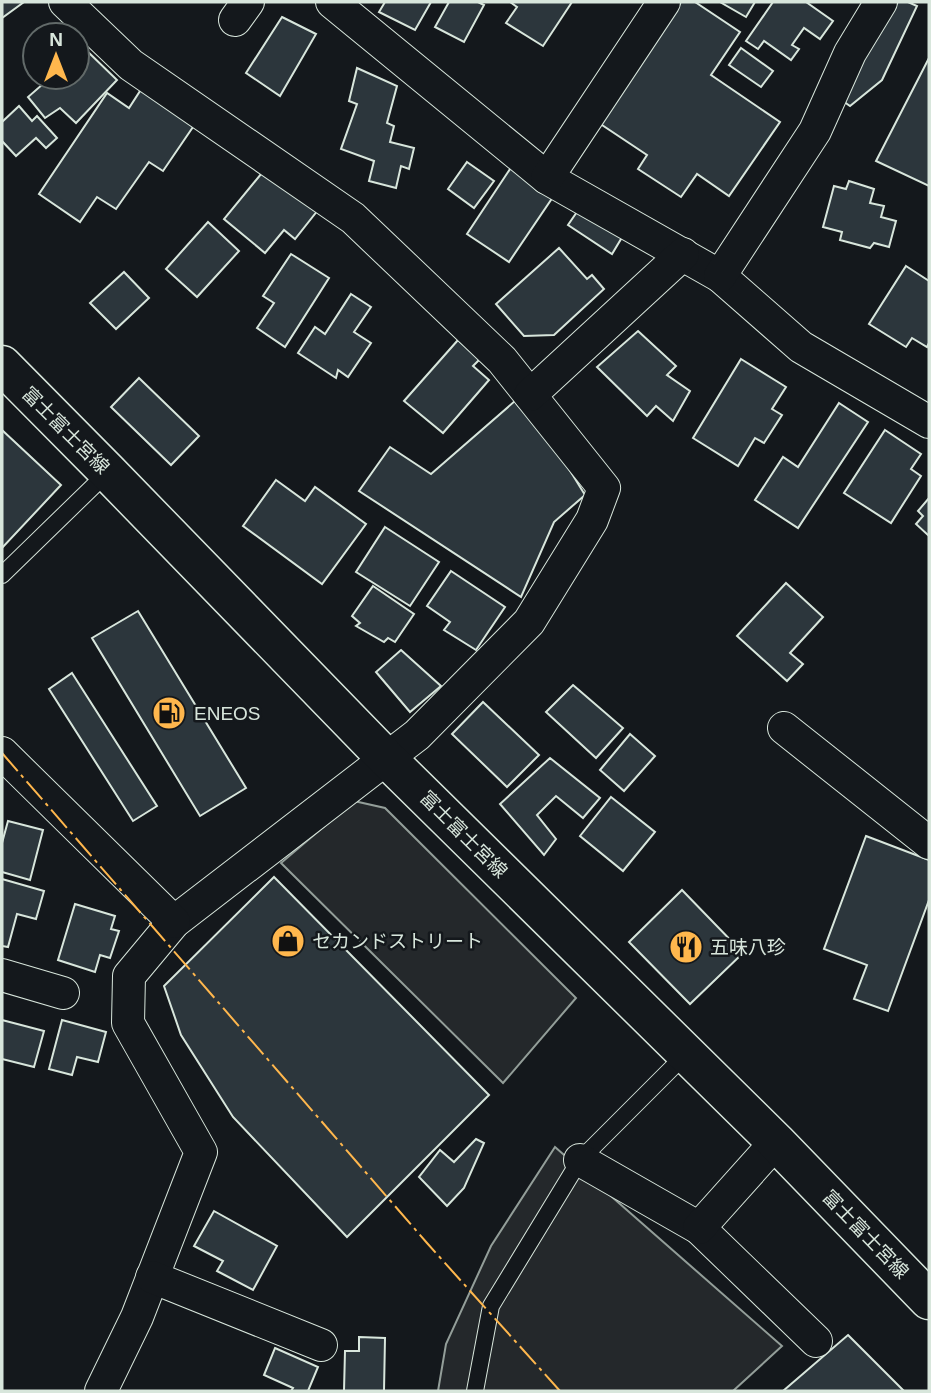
<svg xmlns="http://www.w3.org/2000/svg" width="931" height="1393" font-family="Arial,'Noto Sans JP',sans-serif">
	<rect width="100%" height="100%" fill="#14181c"/>
	<g fill="#24282b" stroke="#939e99" stroke-width="2">
		<path d="M354,801L385,808L576,998L503,1083L281,863Z"/>
		<path d="M555,1147L782,1346L733,1391H438L446,1344L491,1246Z"/>
	</g>
	<g fill="#2c363c" stroke="#d8e6dc" stroke-width="2">
		<path d="M2,2H24L2,18Z"/>
		<path d="M385,2H431L415,30L379,12Z"/>
		<path d="M449,2H478L484,5L464,42L435,27Z"/>
		<path d="M510,2H572L543,46L506,23L517,7Z"/>
		<path d="M681,2H695L740,32L711,75L780,122L729,196L697,174L681,197L638,169L647,155L599,123Z"/>
		<path d="M720,2H755L746,17Z"/>
		<path d="M773,2H806L833,21L820,39L804,28L792,45L799,49L791,60L764,41L758,49L746,41Z"/>
		<path d="M898,2H908L917,6L882,80L850,106L840,99L871,38Z"/>
		<path d="M282,17L316,34L280,96L246,73Z"/>
		<path d="M84,48L117,80L76,123L60,108L45,118L28,97L51,77H77V54Z"/>
		<path d="M741,48L773,71L761,87L729,65Z"/>
		<path d="M929,58V186L876,161Z"/>
		<path d="M357,68L397,86L387,123L394,126L390,142L414,148L409,169L401,166L396,188L369,181L374,161L341,149L357,104L349,101Z"/>
		<path d="M142,88L195,124L163,171L149,162L116,209L97,197L80,222L39,194L107,93L129,108Z"/>
		<path d="M19,106L32,121L37,116L57,138L46,148L36,138L16,156L2,141V122Z"/>
		<path d="M467,162L494,181L474,208L448,189Z"/>
		<path d="M514,163L557,191L509,262L467,234Z"/>
		<path d="M266,168L318,210L295,239L284,230L265,253L224,219Z"/>
		<path d="M849,181L874,189L870,203L884,206L881,217L896,221L889,247L874,243L870,248L840,240L842,232L823,227L834,186L846,189Z"/>
		<path d="M581,206L624,234L612,254L568,225Z"/>
		<path d="M208,222L239,251L197,297L166,269Z"/>
		<path d="M559,248L587,279L592,275L604,289L554,335L524,336L496,304Z"/>
		<path d="M291,254L329,278L285,347L257,328L274,303L263,296Z"/>
		<path d="M906,266L929,281V343L927,347L912,338L906,347L869,324Z"/>
		<path d="M124,272L149,298L116,329L90,303Z"/>
		<path d="M351,294L371,307L354,332L371,343L348,377L338,370L336,378L298,353L315,327L325,334Z"/>
		<path d="M638,331L676,366L667,375L690,391L673,421L656,406L647,416L597,367Z"/>
		<path d="M458,340L480,359L473,366L489,380L443,433L404,401Z"/>
		<path d="M741,359L786,387L772,409L782,415L764,443L755,438L738,466L693,438Z"/>
		<path d="M139,378L199,436L171,465L111,407Z"/>
		<path d="M523,394L585,495L554,522L521,597L359,491L390,447L431,474Z"/>
		<path d="M839,403L868,422L798,528L755,500L783,457L798,467Z"/>
		<path d="M2,430L61,485L2,548Z"/>
		<path d="M885,430L921,454L911,469L921,476L891,523L844,493Z"/>
		<path d="M276,480L305,501L315,487L366,524L322,584L243,526Z"/>
		<path d="M929,498V536L916,524L923,516L918,511Z"/>
		<path d="M385,527L439,562L410,606L356,572Z"/>
		<path d="M451,571L505,607L476,650L444,630L450,622L427,606Z"/>
		<path d="M786,583L823,617L790,653L803,664L787,681L737,636Z"/>
		<path d="M373,586L414,614L395,642L388,638L384,642L356,626L360,623L352,616Z"/>
		<path d="M138,611L246,788L200,816L92,638Z"/>
		<path d="M401,650L441,686L410,712L376,672Z"/>
		<path d="M72,673L157,806L133,821L49,689Z"/>
		<path d="M573,685L623,728L596,758L546,712Z"/>
		<path d="M483,702L539,755L507,787L452,734Z"/>
		<path d="M630,734L655,756L624,791L600,770Z"/>
		<path d="M550,758L600,798L583,818L556,796L537,815L556,839L544,855L500,804Z"/>
		<path d="M611,797L655,832L623,871L580,836Z"/>
		<path d="M8,821L43,830L30,880L2,872V843Z"/>
		<path d="M866,836L929,860V900L888,1011L854,999L867,965L824,949Z"/>
		<path d="M274,877L489,1095L347,1237L233,1117L181,1035L164,986Z"/>
		<path d="M2,879L44,891L36,919L17,914L8,947L2,946Z"/>
		<path d="M682,890L743,953L690,1004L629,942Z"/>
		<path d="M75,904L115,916L111,929L119,931L110,958L100,955L95,972L58,960Z"/>
		<path d="M2,1020L44,1031L34,1067L2,1059Z"/>
		<path d="M62,1020L106,1032L98,1062L77,1057L72,1075L49,1069Z"/>
		<path d="M476,1139L484,1143L464,1188L447,1206L419,1177L440,1150L454,1162Z"/>
		<path d="M214,1211L277,1246L253,1290L217,1271L223,1261L194,1246Z"/>
		<path d="M848,1335L904,1391H783Z"/>
		<path d="M359,1337L385,1338L384,1391H344L345,1351H359Z"/>
		<path d="M275,1348L318,1367L308,1391H291L293,1388L264,1375Z"/>
	</g>
	<g fill="none" stroke-linecap="round" stroke-linejoin="round">
		<defs>
			<g id="service">
				<path d="M2,575L108,472"/>
				<path d="M475,1391L491,1306L580,1160L686,1054"/>
			</g>
			<g id="minor">
				<path d="M65,2L131,65L353,218L502,360L604,488L592,520L529,622L417,735L174,922L129,976L128,1023L201,1152L137,1317L101,1391"/>
				<path d="M332,2L547,178L720,276L801,347L929,422"/>
				<path d="M235,20L248,2"/>
				<path d="M547,178L664,2"/>
				<path d="M720,276L815,131L850,53L881,2"/>
				<path d="M530,395L683,254"/>
				<path d="M784,728L929,843"/>
				<path d="M2,753L174,922"/>
				<path d="M2,975L63,993"/>
				<path d="M580,1160L699,1228L816,1341"/>
				<path d="M699,1228L776,1142"/>
				<path d="M152,1277L321,1345"/>
			</g>
			<path id="secondary" d="M2,365L108,472L386,758L776,1142L929,1300"/>
		</defs>
		<use href="#service" stroke="#d8e6dc" stroke-width="18"/>
		<use href="#minor" stroke="#d8e6dc" stroke-width="34"/>
		<use href="#secondary" stroke="#d8e6dc" stroke-width="41"/>
		<use href="#service" stroke="#14181c" stroke-width="16"/>
		<use href="#minor" stroke="#14181c" stroke-width="32"/>
		<use href="#secondary" stroke="#14181c" stroke-width="38"/>
		<path stroke="#ffb74d" stroke-width="2" stroke-dasharray="24 5 3.5 5" stroke-linecap="butt" d="M2,753L427,1243L560,1391"/>
	</g>
	<defs>
		<symbol id="fuel-disc" viewBox="-11 -11 22 22"><circle r="9.5" fill="#ffb74d" stroke="#14181c"/><path d="M-5.5-6h7V0h2V4h1.3V-2.5L3-4.5l.8-.8L6-3V5H2.5V1h-1V6h-7ZM-4.2-4.7v3.2H.2V-4.7Z" fill="#111"/></symbol>
		<symbol id="shop-disc" viewBox="-11 -11 22 22"><circle r="9.5" fill="#ffb74d" stroke="#14181c"/><path d="M-5-2.5h2.3a2.7 3.5 0 0 1 5.4 0H5L5.5 6h-11ZM-1.5-2.5h3a1.5 2.3 0 0 0-3 0Z" fill="#111"/></symbol>
		<symbol id="restaurant-disc" viewBox="-11 -11 22 22"><circle r="9.5" fill="#ffb74d" stroke="#14181c"/><path d="M-5-6h1v4h1v-4h1v4h1v-4h1v5L-1.5 .5V6h-2V.5L-5-1ZM5-6V6H3V1.5H1.5Q1.5-4 5-6Z" fill="#111"/></symbol>
	</defs>
	<g fill-rule="evenodd">
		<use href="#fuel-disc" x="150" y="694" width="38" height="38"/>
		<use href="#shop-disc" x="269" y="922" width="38" height="38"/>
		<use href="#restaurant-disc" x="667" y="928" width="38" height="38"/>
	</g>
	<g text-anchor="middle" stroke-width="5" stroke-linejoin="round" paint-order="stroke">
		<g font-size="19" fill="#d8e6dc" stroke="#14181c">
			<text transform="translate(66 430) rotate(45)" y="7">富士富士宮線</text>
			<text transform="translate(464 834) rotate(45)" y="7">富士富士宮線</text>
			<text transform="translate(866 1234) rotate(46)" y="7">富士富士宮線</text>
		</g>
		<g font-size="19" fill="#d8e6dc" stroke="#14181c" text-anchor="start">
			<text x="194" y="720">ENEOS</text>
			<text x="312" y="948">セカンドストリート</text>
			<text x="710" y="954">五味八珍</text>
		</g>
	</g>
	<rect width="931" height="1393" fill="none" stroke="#d8e6dc" stroke-width="7"/>
	<g transform="translate(56 56)"><circle r="33" fill="#14181c" stroke="#626a69" stroke-width="2"/>
	<path d="M0-5L12 26L0 18L-12 26Z" fill="#ffb74d"/>
	<text y="-10" font-size="19" font-weight="bold" text-anchor="middle" fill="#d8e6dc">N</text>
	</g>
</svg>
